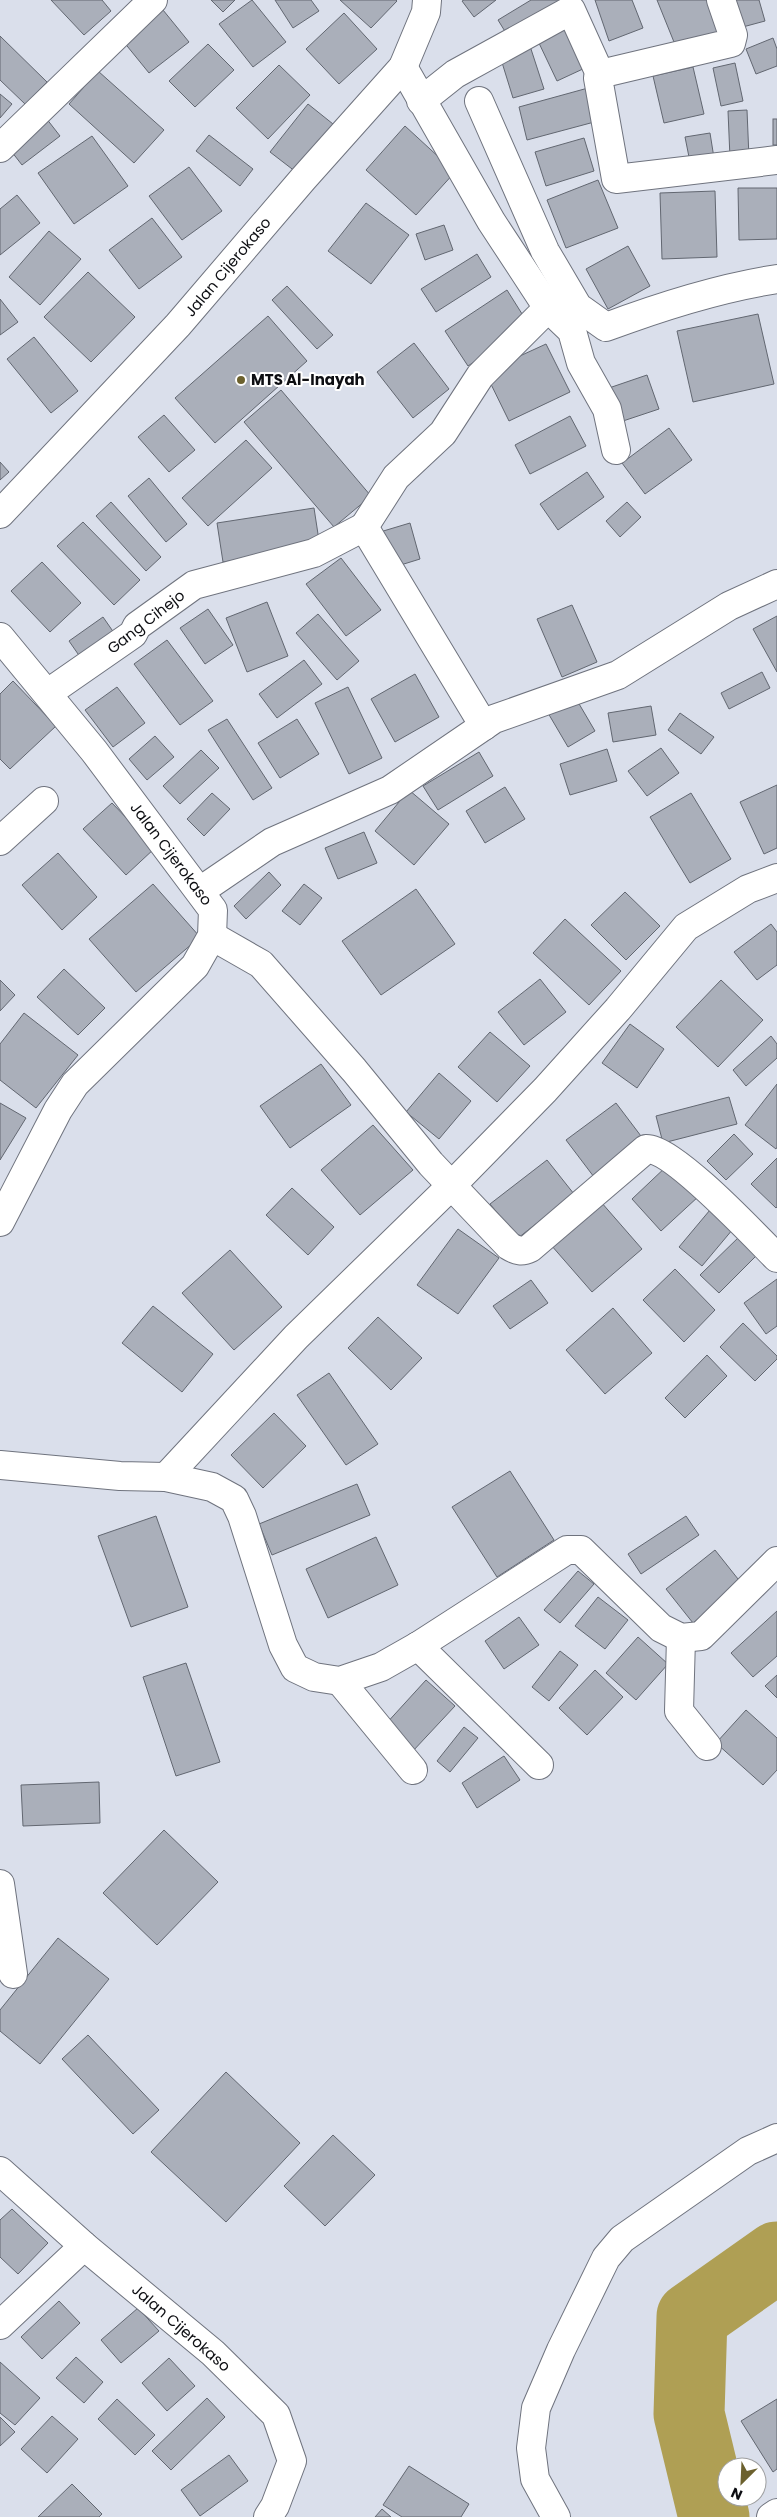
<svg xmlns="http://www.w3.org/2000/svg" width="777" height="2517" font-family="Poppins,sans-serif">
	<rect width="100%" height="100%" fill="#dadfeb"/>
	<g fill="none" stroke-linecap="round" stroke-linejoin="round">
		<path stroke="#af9f54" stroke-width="71" d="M714,2517L689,2414L692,2317L777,2257"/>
	</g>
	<g fill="#aaafba" stroke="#626771">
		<path d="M51,0H102L111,11L84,35Z"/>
		<path d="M211,0H235L223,12Z"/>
		<path d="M252,0L286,42L253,67L219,24Z"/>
		<path d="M275,0H311L319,11L293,28Z"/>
		<path d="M340,0H396L397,1L371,28Z"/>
		<path d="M464,0H496L474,17L462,1Z"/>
		<path d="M531,0H561L506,33L498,20Z"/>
		<path d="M595,0H632L643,28L609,41Z"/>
		<path d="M657,0H708L720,31L676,47Z"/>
		<path d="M731,0H759L765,21L739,28Z"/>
		<path d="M163,10L189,42L149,73L123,41Z"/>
		<path d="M344,13L377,49L339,84L306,49Z"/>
		<path d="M567,28L585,68L557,81L538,41Z"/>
		<path d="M0,36L47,82L25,104L0,80Z"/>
		<path d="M773,38L777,49V66L756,74L746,49Z"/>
		<path d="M208,44L234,70L195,107L169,81Z"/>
		<path d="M530,46L544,89L513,98L500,56Z"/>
		<path d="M735,63L743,101L721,106L713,68Z"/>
		<path d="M279,65L310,95L268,139L236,108Z"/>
		<path d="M693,67L704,114L664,123L653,76Z"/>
		<path d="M98,71L164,130L134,163L69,104Z"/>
		<path d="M588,88L598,121L527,140L519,107Z"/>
		<path d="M0,94L12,104L0,118Z"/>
		<path d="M308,104L333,124L296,172L270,152Z"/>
		<path d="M747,110L749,158H730L728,111Z"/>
		<path d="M46,118L60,136L22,165L8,147Z"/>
		<rect x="773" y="119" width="4" height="26"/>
		<path d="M405,126L455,172L416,215L366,170Z"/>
		<path d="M710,133L714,158L690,162L685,137Z"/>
		<path d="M209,135L253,169L240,186L196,151Z"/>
		<path d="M92,136L128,186L74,224L38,173Z"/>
		<path d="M584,138L594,171L546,186L535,152Z"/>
		<path d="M189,167L222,211L182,240L149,196Z"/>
		<path d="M598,180L618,228L566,248L547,200Z"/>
		<path d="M738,188H777V239L739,240Z"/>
		<path d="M715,191L717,257L662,259L660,193Z"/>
		<path d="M17,195L40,223L0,255V209Z"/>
		<path d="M366,203L409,235L371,284L328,251Z"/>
		<path d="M152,218L182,257L139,289L109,250Z"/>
		<path d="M444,225L453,250L425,260L416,234Z"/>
		<path d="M49,231L81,259L40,305L9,277Z"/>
		<path d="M628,246L650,286L608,309L586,269Z"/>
		<path d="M477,254L491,277L436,312L421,289Z"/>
		<path d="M88,272L135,317L91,362L44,317Z"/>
		<path d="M287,286L333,335L317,349L272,300Z"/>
		<path d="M507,290L529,325L468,366L445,331Z"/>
		<path d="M0,299L18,322L0,335Z"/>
		<path d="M758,314L774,384L693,402L677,331Z"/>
		<path d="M268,316L307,361L215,443L175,398Z"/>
		<path d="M34,337L78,391L51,413L7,359Z"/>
		<path d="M414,343L449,389L413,418L377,372Z"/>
		<path d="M546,344L570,392L509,421L485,372Z"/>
		<path d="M647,375L659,409L617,423L606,389Z"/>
		<path d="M281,390L371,496L334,527L244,422Z"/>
		<path d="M164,415L195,450L169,472L138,437Z"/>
		<path d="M570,416L586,446L530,474L515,445Z"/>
		<path d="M669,428L692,460L645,494L622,463Z"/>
		<path d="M246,440L272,468L208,526L182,498Z"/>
		<path d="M0,462L9,472L0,480Z"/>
		<path d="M587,472L604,497L558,530L540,504Z"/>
		<path d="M149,478L187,524L166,542L128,496Z"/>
		<path d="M111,502L161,557L146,571L96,516Z"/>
		<path d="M627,502L641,517L620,537L606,521Z"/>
		<path d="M314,508L320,547L223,562L217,523Z"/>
		<path d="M83,522L140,580L114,605L57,546Z"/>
		<path d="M410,523L420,559L391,568L380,532Z"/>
		<path d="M341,558L381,610L346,636L306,584Z"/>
		<path d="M42,562L81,603L50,632L11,591Z"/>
		<path d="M267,602L288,656L247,672L226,618Z"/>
		<path d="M572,605L597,662L562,677L537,619Z"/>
		<path d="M208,609L233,645L205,664L180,628Z"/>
		<path d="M318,614L359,661L337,680L296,633Z"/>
		<path d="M777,616V672L753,629Z"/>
		<path d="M103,617L119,640L85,664L69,641Z"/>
		<path d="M167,640L213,701L180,725L134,664Z"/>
		<path d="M304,660L322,684L277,718L259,694Z"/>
		<path d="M762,672L770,688L729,709L721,693Z"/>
		<path d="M415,674L439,717L395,742L371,699Z"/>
		<path d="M13,681L56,726L10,769L0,759V694Z"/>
		<path d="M117,687L145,723L113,747L85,710Z"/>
		<path d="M348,687L382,758L349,774L315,703Z"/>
		<path d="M575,697L595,731L568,747L548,713Z"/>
		<path d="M651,706L656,735L613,742L608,713Z"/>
		<path d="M680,713L714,737L701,754L668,730Z"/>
		<path d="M227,719L272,788L253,800L208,730Z"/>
		<path d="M297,719L319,754L280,778L258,743Z"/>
		<path d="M155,736L174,757L147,780L129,759Z"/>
		<path d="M661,748L679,773L647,796L628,771Z"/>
		<path d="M607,749L617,781L570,795L560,764Z"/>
		<path d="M201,750L219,768L180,804L163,786Z"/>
		<path d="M479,752L493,776L438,810L423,786Z"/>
		<path d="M777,785V848L764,854L740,802Z"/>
		<path d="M505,787L525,819L485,843L466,811Z"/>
		<path d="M409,790L449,824L414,865L375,831Z"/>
		<path d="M212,793L230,809L204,836L187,819Z"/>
		<path d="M691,793L731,859L690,883L650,817Z"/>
		<path d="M112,803L155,848L126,875L83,829Z"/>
		<path d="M364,832L377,863L338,879L325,848Z"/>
		<path d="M58,853L97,897L62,930L22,885Z"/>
		<path d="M269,872L281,885L246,919L234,906Z"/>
		<path d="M153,884L200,937L136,992L89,939Z"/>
		<path d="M304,884L322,898L300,925L282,911Z"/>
		<path d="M416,889L455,944L381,995L342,941Z"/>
		<path d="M625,892L660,926L626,960L591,925Z"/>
		<path d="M565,919L621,971L589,1005L533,953Z"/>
		<path d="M771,924L777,932V965L757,980L734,952Z"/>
		<path d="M64,969L105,1008L78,1035L37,997Z"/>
		<path d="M540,979L566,1012L524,1045L498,1012Z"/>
		<path d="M0,980L15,995L0,1011Z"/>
		<path d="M721,980L763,1020L718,1067L676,1027Z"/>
		<path d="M24,1013L78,1055L36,1108L0,1080V1044Z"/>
		<path d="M630,1024L664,1049L637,1088L602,1063Z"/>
		<path d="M490,1032L530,1066L497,1102L458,1067Z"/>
		<path d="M771,1036L777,1044V1058L746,1086L733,1070Z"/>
		<path d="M321,1064L351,1105L290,1148L260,1106Z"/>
		<path d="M439,1073L471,1101L439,1139L406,1112Z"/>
		<path d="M777,1084V1147L776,1149L745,1125Z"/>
		<path d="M729,1097L737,1124L663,1143L656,1116Z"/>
		<path d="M0,1103L26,1118L0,1160Z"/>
		<path d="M616,1103L644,1140L594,1177L566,1140Z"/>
		<path d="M373,1125L413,1170L360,1215L321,1170Z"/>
		<path d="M734,1134L753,1154L726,1180L707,1161Z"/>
		<path d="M777,1158V1207L776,1208L751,1184Z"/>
		<path d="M547,1160L574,1194L518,1238L490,1204Z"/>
		<path d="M669,1164L699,1196L661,1231L632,1199Z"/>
		<path d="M292,1188L334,1227L308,1255L266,1215Z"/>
		<path d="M601,1202L642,1249L592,1292L551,1245Z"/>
		<path d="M715,1204L738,1223L702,1266L679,1247Z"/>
		<path d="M458,1229L499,1258L458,1314L417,1285Z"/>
		<path d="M742,1234L760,1252L719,1293L700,1275Z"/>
		<path d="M230,1250L282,1307L234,1350L182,1293Z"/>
		<path d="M675,1269L715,1310L684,1342L643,1300Z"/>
		<path d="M777,1279V1326L766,1334L744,1303Z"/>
		<path d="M531,1280L548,1303L510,1329L493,1306Z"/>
		<path d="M153,1306L213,1354L182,1392L122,1343Z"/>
		<path d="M613,1308L652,1353L605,1394L566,1350Z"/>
		<path d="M378,1317L422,1358L391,1390L348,1348Z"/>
		<path d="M743,1323L777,1356V1359L755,1381L720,1347Z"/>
		<path d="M707,1355L727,1376L685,1418L665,1398Z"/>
		<path d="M329,1373L378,1444L346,1465L297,1395Z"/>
		<path d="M274,1413L306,1446L263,1488L231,1455Z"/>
		<path d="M510,1471L554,1540L497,1577L452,1507Z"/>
		<path d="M357,1484L370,1515L272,1555L259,1524Z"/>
		<path d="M156,1516L188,1607L131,1627L98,1536Z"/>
		<path d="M686,1516L699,1535L641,1574L628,1554Z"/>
		<path d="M376,1537L398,1585L328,1618L306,1569Z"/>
		<path d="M715,1550L742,1584L693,1623L666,1589Z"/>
		<path d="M578,1571L594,1584L560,1623L544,1610Z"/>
		<path d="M598,1597L628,1620L605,1649L575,1626Z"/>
		<path d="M777,1611V1656L753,1677L731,1653Z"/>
		<path d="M519,1617L539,1645L504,1669L485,1641Z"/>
		<path d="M638,1637L668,1664L636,1700L606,1673Z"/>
		<path d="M560,1651L578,1665L549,1701L532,1687Z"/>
		<path d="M186,1663L220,1762L176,1776L143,1677Z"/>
		<path d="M595,1670L623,1697L587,1735L559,1708Z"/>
		<path d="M777,1675V1698L765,1686Z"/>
		<path d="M426,1680L455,1706L412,1752L384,1726Z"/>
		<path d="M746,1710L777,1738V1770L763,1785L716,1743Z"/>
		<path d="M464,1727L478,1738L450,1772L437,1761Z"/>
		<path d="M504,1756L520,1780L477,1808L462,1783Z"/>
		<path d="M99,1782L100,1823L23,1826L21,1785Z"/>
		<path d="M164,1830L218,1882L157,1945L103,1893Z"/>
		<path d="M58,1938L109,1979L40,2064L0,2031V2010Z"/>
		<path d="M88,2035L159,2110L133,2134L62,2059Z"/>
		<path d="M226,2072L300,2143L226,2222L151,2152Z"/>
		<path d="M333,2135L375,2175L325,2226L284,2186Z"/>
		<path d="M12,2209L48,2243L18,2274L0,2257V2220Z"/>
		<path d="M59,2301L80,2323L42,2359L21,2337Z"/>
		<path d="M138,2308L159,2331L121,2363L101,2340Z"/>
		<path d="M76,2357L103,2382L84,2403L56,2378Z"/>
		<path d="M169,2358L195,2386L167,2411L142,2383Z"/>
		<path d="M0,2362L40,2398L15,2425L0,2413Z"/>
		<path d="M207,2398L225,2417L171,2470L152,2451Z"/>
		<path d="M117,2399L155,2435L135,2455L98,2419Z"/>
		<path d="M777,2399V2469L773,2472L741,2421Z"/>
		<path d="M52,2416L78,2439L47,2473L21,2449Z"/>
		<path d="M0,2417L15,2432L0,2446Z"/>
		<path d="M229,2455L248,2481L200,2516L181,2490Z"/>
		<path d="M409,2466L469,2504L461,2517H402L383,2505Z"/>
		<path d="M72,2484L102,2514L99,2517H38Z"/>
		<path d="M382,2509L391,2517H375Z"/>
	</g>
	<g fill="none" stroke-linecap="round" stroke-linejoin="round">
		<defs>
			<g id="street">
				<path d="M721,0L733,35L731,43L600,74L598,78L616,179L777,160"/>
				<path d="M403,67L491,221L548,308L572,331L581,363L607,409L616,450"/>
				<path d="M421,101L455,74L571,10L600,74"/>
				<path d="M479,101L545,251L578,307L606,327C662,306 718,288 777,279"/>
				<path d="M0,148L153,0"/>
				<path d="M0,514L178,325L303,179L403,67L426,12L427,0"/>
				<path d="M364,527L396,477L443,433L480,376L548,308"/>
				<path d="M364,527L484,726"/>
				<path d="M0,637L94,751L213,910L212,936L195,966L75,1084L58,1110L0,1222"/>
				<path d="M48,693L133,634L137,626L194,585L314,553L364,527"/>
				<path d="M0,841L44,801"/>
				<path d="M200,891L272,842L390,790L494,719L618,675L729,606L777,584"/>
				<path d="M212,936L261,964L354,1070L431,1164L509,1246C517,1251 522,1252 530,1248L646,1149C673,1148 755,1236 777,1258"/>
				<path d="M0,1465L120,1476L166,1477L212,1487L234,1499L242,1516L283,1645L295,1668L314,1677L340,1681L381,1667L418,1646L567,1550H581L661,1628L681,1638L701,1636L777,1561"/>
				<path d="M166,1477L296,1337L452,1185L545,1090L618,1009L686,927L748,889L777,878"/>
				<path d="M681,1638L679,1711L707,1746"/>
				<path d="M418,1646L539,1765"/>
				<path d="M340,1681L413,1770"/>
				<path d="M0,1884L13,1974"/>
				<path d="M0,2171L84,2246L213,2353L276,2415L292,2461L275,2506L268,2517"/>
				<path d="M0,2325L84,2246"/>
				<path d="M556,2517L535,2479L531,2448L536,2408L561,2350L606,2258L622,2239L748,2151L777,2138"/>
				<path d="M771,2517L777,2513"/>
			</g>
		</defs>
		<use href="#street" stroke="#6f737e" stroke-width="30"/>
		<use href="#street" stroke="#fff" stroke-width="28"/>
	</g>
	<circle fill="#6c612e" stroke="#fff" stroke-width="2" cx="241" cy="380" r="5"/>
	<g text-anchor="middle" stroke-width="4" stroke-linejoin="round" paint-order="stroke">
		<g font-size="15" fill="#0d0e12" stroke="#fff">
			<text transform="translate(228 267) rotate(-50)" y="5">Jalan Cijerokaso</text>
			<text transform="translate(146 622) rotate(-38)" y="5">Gang Cihejo</text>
			<text transform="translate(171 854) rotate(53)" y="5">Jalan Cijerokaso</text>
			<text transform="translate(181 2328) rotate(41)" y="5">Jalan Cijerokaso</text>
		</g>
		<g font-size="15" font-weight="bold" fill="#0d0e12" stroke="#fff" text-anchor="start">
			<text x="251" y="385">MTS Al-Inayah</text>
		</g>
	</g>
	<g transform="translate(742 2482) rotate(204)"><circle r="24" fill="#ffffff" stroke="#9e9fa0"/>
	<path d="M0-4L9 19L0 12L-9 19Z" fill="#6c612e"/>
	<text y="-8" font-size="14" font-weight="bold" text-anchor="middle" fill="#0d0e12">N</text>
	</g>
</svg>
